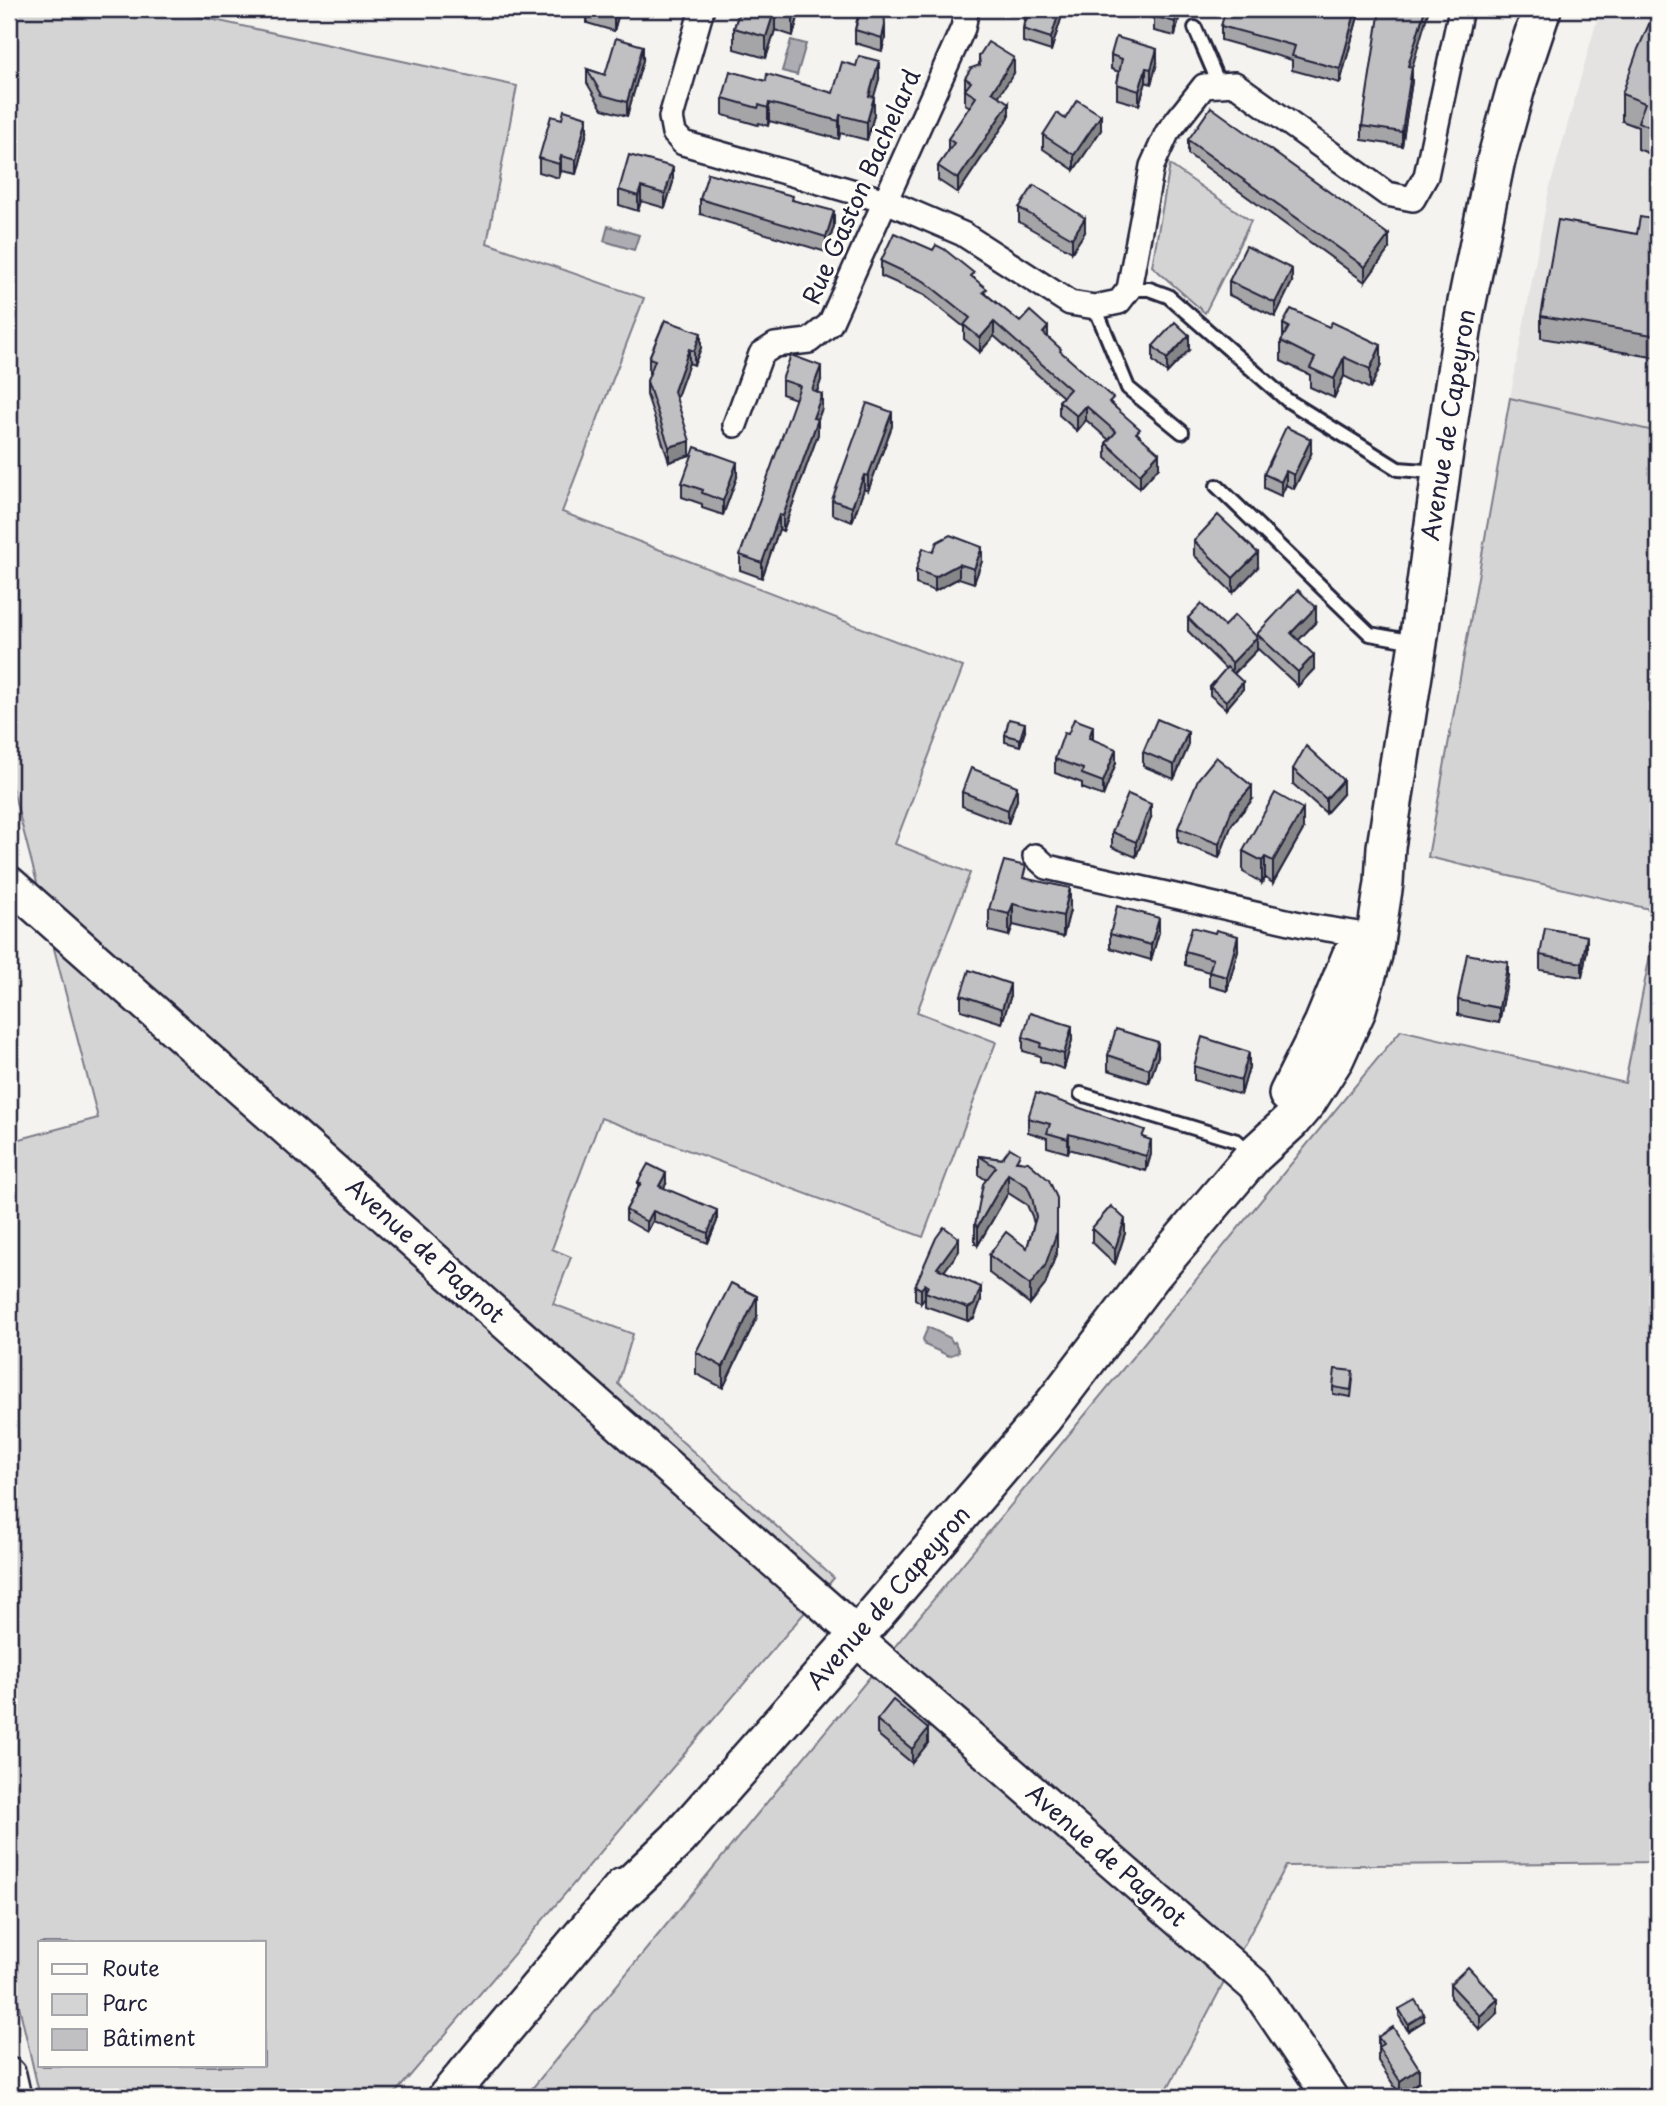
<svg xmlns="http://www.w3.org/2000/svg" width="1667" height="2106" font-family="'Playpen Sans',sans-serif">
	<rect width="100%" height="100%" fill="#f4f3ef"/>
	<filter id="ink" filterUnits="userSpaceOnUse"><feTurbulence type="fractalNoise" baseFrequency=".0143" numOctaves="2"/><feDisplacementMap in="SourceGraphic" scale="14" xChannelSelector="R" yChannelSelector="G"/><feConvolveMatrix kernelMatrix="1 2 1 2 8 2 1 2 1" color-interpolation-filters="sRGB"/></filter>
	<g filter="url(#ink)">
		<path fill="#e4e3e2" d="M1600,9H1658V432L1510,398L1548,194Z"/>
		<g fill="#d5d4d5" stroke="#7c7b88" stroke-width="2" fill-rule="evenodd">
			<path d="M9,9H164L517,86L487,243L644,298L562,512L963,667L895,844L970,873L917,1012L996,1042L923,1237L601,1118L552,1249L571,1257L553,1304L633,1334L618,1384L834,1578L392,2097H40L9,1962V1142L98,1118L9,775ZM40,1943H264V2066H40Z"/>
			<path d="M1170,165L1251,221L1205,313L1152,266Z"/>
			<path d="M1510,398L1658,432V911L1428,857Z"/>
			<path d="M1658,914V1862L1286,1866L1163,2097H525L1401,1030L1625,1083Z"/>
		</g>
		<g fill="#acacb2" stroke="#757582" stroke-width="2">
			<path d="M791,40L806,44L797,75L782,71Z"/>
			<path d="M608,226L639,235L634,250L604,241Z"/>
			<path d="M928,1327L950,1338L953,1343L955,1342L959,1352L949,1356L925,1345L923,1339Z"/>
		</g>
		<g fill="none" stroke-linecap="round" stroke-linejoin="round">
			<defs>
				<g id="lane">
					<path d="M1195,28L1219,84"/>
					<path d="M1129,289H1149L1168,296L1287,400L1398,469L1439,472"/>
					<path d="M1095,307L1128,388L1182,432"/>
					<path d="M1217,486L1370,634L1415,642"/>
					<path d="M1081,1094L1237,1141L1251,1154"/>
				</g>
				<g id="street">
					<path d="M702,9L671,117L674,133L683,143L886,201L963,234L1070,303L1095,307L1119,302L1129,289L1152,166L1167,133L1204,86L1235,84L1387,194L1413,199L1426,176L1461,9"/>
					<path d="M735,425L761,354L775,345L809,341L830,324L963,28L967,9"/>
					<path d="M1035,856L1047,867L1308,926L1359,934"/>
				</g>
				<g id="secondary">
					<path d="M9,883L841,1620"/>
					<path d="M855,1638L1255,1986L1330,2097"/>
					<path d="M9,2075L14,2097"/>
				</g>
				<g id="primary">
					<path d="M1288,1094L1323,1024L1351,956"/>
					<path d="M609,1905L678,1839L855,1638L1043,1418L1152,1275L1253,1156L1290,1122L1307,1102L1335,1058L1356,1012L1373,955L1384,883L1386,847L1418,643L1441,472L1465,312L1495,164L1517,84L1542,9"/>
					<path d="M447,2097L623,1887"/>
				</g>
			</defs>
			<use href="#lane" stroke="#22223b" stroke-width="18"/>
			<use href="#street" stroke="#22223b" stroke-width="28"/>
			<use href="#secondary" stroke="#22223b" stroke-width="38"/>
			<use href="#primary" stroke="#22223b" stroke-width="42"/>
			<use href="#lane" stroke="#fdfcf7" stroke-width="12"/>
			<use href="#street" stroke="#fdfcf7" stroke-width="23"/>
			<use href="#secondary" stroke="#fdfcf7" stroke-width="33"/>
			<use href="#primary" stroke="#fdfcf7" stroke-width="37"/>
		</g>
		<g fill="#a5a4a7" stroke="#22223b" stroke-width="2">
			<path d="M587,9H620L614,31L587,23Z"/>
			<path d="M740,9H798V17L793,36L775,30L766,58L734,49V28Z"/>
			<path d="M859,9H894L892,16L884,14L885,39L882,51L855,43V30Z"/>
			<path d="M1026,9H1064L1051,51L1023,42V29Z"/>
			<path d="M1150,9H1181L1175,36L1154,31V19L1150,17Z"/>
			<path d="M1292,9H1360L1340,83L1292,70V60L1221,40V26L1290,16Z"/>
			<path d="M1658,28V157L1638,149V127L1622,121V94Z"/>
			<path d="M1111,55L1157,63L1151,84L1146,82L1139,105L1117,99V84L1119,72L1111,69Z"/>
			<path d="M979,56L1014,73L998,96L1009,117L958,193L938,180V166L948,152V139L970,107L965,104V78L979,65Z"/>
			<path d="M643,60L627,116L602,109L587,83V69L605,75Z"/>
			<path d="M1412,68V81L1402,146L1362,140V126Z"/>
			<path d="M879,79L873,97L874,115L867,140L840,133L839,139L769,121L768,126L759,123L758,125L723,115V98L766,81L833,93Z"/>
			<path d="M1065,119L1101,130L1074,170L1043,149V135Z"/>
			<path d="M587,132L576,174L561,171L559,178L539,172V158Z"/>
			<path d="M1188,140L1389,249L1365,282L1188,154Z"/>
			<path d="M673,182L665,208L641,201L638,211L619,205V190Z"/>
			<path d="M700,199L793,200L834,226L826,252L700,214Z"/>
			<path d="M1019,208L1085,232L1072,252L1019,222Z"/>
			<path d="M1658,220V358L1541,338V316L1637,234Z"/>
			<path d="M881,261L974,278L987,295L1020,322L1048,337L1061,353L1113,405L1140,436L1159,467L1140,488L1106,458V443L1109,440L1086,420L1077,431L1059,415V401L1063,397L994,336L980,352L964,339V327L924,295L881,276Z"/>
			<path d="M1229,281L1292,282L1275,317L1229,295Z"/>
			<path d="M665,320L701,348L694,365L689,363L676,399L690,455L669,462L647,395V381L650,373H649V358Z"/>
			<path d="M1283,324L1381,365L1370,389L1344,376L1334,398L1310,387V375L1281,361V341L1283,338Z"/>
			<path d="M1153,346L1189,350L1167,373L1153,361Z"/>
			<path d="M782,380H821L817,392L822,408L818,419V434L783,531L779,529L762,578L740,570V555L796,399L782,394Z"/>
			<path d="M892,426L868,491L864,489L852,522L832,514V500Z"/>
			<path d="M1311,454L1294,489L1286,485L1281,496L1264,488V474Z"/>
			<path d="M737,477L723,515L702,508V504L682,497V483Z"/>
			<path d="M1194,541L1258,567L1233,593L1194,555Z"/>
			<path d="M933,552L982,561L974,583L959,578L935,591L916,584V570Z"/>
			<path d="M1188,618L1257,650L1234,674L1243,689L1226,709L1210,695V687L1226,669L1188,631Z"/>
			<path d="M1316,622L1298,640L1314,669L1298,686L1257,648V634Z"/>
			<path d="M1025,731L1020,746L1005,742V735Z"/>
			<path d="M1093,740L1116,763L1103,796L1082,788V783L1055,773V759Z"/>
			<path d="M1188,747L1174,779L1143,766V752Z"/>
			<path d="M1293,769L1343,794L1326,813L1293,784Z"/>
			<path d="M962,792L1017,800L1008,824L962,806Z"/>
			<path d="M1252,800L1232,824L1219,858L1178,842V828Z"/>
			<path d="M1151,818L1136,857L1112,847V832Z"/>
			<path d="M1303,830L1273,883L1265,878L1262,883L1243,872V851Z"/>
			<path d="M1026,878L1070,910L1063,937L1013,925L1009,936L989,931V909Z"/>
			<path d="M1159,932L1151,960L1110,948V934Z"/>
			<path d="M1238,950L1227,991L1209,986V972L1185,965V951Z"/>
			<path d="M1587,950L1582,977L1540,970V955Z"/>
			<path d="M1508,976L1499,1023L1458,1015V1000Z"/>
			<path d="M961,995L1010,998L1002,1023L961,1010Z"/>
			<path d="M1023,1037L1072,1040L1064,1069L1040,1061V1056L1023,1051Z"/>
			<path d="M1108,1055L1158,1056L1149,1083L1108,1070Z"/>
			<path d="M1194,1066L1249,1067L1241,1095L1194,1080Z"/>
			<path d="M1028,1118L1145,1138L1151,1154L1146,1171L1069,1149L1068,1153L1047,1147V1138L1028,1132Z"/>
			<path d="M979,1156L1020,1161L1057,1251L1045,1285L1030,1304L989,1273V1255L1027,1248L1034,1224L1032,1216L1027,1205L1008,1193L978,1245L975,1244V1225L986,1180L979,1175Z"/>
			<path d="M638,1182L666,1184L663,1188L717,1221L708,1243L653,1221L647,1232L626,1220V1210L638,1188Z"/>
			<path d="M1092,1228L1125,1233L1115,1264L1092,1242Z"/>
			<path d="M959,1251L944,1271L981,1300L974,1318L968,1321L925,1306V1298L921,1303L915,1299V1286Z"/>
			<path d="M757,1317L723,1388L696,1374V1352Z"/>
			<path d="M1353,1379L1351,1397L1333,1394V1387Z"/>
			<path d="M877,1720L928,1743L912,1763L877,1734Z"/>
			<path d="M1450,1984L1498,2013L1480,2030L1450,1998Z"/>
			<path d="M1399,2009L1424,2021L1408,2031L1399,2016Z"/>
			<path d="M1378,2037L1419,2082L1400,2095L1378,2061Z"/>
		</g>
		<g fill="#868688" stroke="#22223b" stroke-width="2">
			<path d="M616,9H620L614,31V17Z"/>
			<path d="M775,9V30L766,58V37Z"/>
			<path d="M794,9H798V17L793,36V14Z"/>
			<path d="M1060,9H1064L1051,51V38Z"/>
			<path d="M1178,9H1181L1175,36V22Z"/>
			<path d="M1356,9H1360L1340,83V69Z"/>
			<path d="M1425,9H1429L1412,68V81L1402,146V132L1408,66Z"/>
			<path d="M885,25V39L882,51V38Z"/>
			<path d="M643,46V60L627,116V102Z"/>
			<path d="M1157,49V63L1151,84V69Z"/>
			<path d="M1014,58V73L992,106V92Z"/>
			<path d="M879,61V79L869,114V96Z"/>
			<path d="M1146,68V82L1139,105V91Z"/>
			<path d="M874,97V115L867,140V122Z"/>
			<path d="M769,103V121L768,126V108Z"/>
			<path d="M1009,103V117L958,193V179Z"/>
			<path d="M840,115V133L839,139V121Z"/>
			<path d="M1101,115V130L1074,170V155Z"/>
			<path d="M587,117V132L576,174V160Z"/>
			<path d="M561,156V171L559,178V164Z"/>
			<path d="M673,167V182L665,208V194Z"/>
			<path d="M641,187V201L638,211V196Z"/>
			<path d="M834,211V226L826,252V237Z"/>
			<path d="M1085,218V232L1072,252V238Z"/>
			<path d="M1389,235V249L1365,282V267Z"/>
			<path d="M1292,269V282L1275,317V303Z"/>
			<path d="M994,322V336L980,352V338Z"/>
			<path d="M1048,327V341L1043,333Z"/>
			<path d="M701,333V348L694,365V351Z"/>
			<path d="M1189,335V350L1167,373V359Z"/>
			<path d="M1381,345V365L1370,389V369Z"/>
			<path d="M689,349V363L674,405V391Z"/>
			<path d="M1344,357V376L1334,398V379Z"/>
			<path d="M821,366V380L812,405V390Z"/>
			<path d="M822,394V408L813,432V418Z"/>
			<path d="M1086,406V420L1077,431V416Z"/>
			<path d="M892,412V426L868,491V476Z"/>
			<path d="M818,419V434L783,531V516Z"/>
			<path d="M1311,439V454L1294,489V475Z"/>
			<path d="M690,441V455L669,462V447Z"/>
			<path d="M1159,453V467L1140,488V474Z"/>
			<path d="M737,462V477L723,515V501Z"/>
			<path d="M1286,471V485L1281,496V482Z"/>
			<path d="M864,475V489L852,522V507Z"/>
			<path d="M779,515V529L762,578V563Z"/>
			<path d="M982,547V561L974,583V569Z"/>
			<path d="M1258,553V567L1233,593V578Z"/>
			<path d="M959,564V578L935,591V577Z"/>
			<path d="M1316,607V622L1291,648V633Z"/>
			<path d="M1257,637V650L1232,675V663Z"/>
			<path d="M1314,655V669L1298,686V672Z"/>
			<path d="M1243,682V689L1226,709V701Z"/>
			<path d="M1025,723V731L1020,746V739Z"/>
			<path d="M1093,726V740L1089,738Z"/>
			<path d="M1188,732V747L1174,779V765Z"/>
			<path d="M1116,749V763L1103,796V782Z"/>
			<path d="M1343,780V794L1326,813V799Z"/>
			<path d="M1017,786V800L1008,824V810Z"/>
			<path d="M1252,786V800L1232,824L1219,858V844L1232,809Z"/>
			<path d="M1151,804V818L1136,857V842Z"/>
			<path d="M1303,809V830L1273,883V861Z"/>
			<path d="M1265,857V878L1262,883V861Z"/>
			<path d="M1070,888V910L1063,937V916Z"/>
			<path d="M1013,904V925L1009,936V914Z"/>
			<path d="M1159,918V932L1151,960V945Z"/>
			<path d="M1238,936V950L1227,991V977Z"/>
			<path d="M1587,936V950L1582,977V963Z"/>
			<path d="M1508,962V976L1499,1023V1008Z"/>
			<path d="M1010,984V998L1002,1023V1009Z"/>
			<path d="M1072,1026V1040L1064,1069V1054Z"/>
			<path d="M1158,1042V1056L1149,1083V1069Z"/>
			<path d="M1249,1052V1067L1241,1095V1080Z"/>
			<path d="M1069,1134V1149L1068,1153V1139Z"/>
			<path d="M1151,1140V1154L1146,1171V1156Z"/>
			<path d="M666,1173V1184L659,1197V1186Z"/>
			<path d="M1008,1174V1193L978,1245V1226Z"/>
			<path d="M1057,1198V1251L1045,1285L1030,1304V1285Z"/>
			<path d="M717,1210V1221L708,1243V1233Z"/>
			<path d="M653,1211V1221L647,1232V1222Z"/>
			<path d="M1125,1219V1233L1115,1264V1249Z"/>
			<path d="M959,1238V1251L937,1281V1268Z"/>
			<path d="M925,1284V1297L921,1303V1289Z"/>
			<path d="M981,1287V1300L974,1318L968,1321V1308Z"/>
			<path d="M757,1296V1317L723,1388V1367Z"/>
			<path d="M928,1729V1743L912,1763V1749Z"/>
			<path d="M1498,1999V2013L1480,2030V2016Z"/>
			<path d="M1424,2014V2021L1408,2031V2024Z"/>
			<path d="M1419,2068V2082L1400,2095V2081Z"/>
		</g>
		<g fill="#c0bfc2" stroke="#22223b" stroke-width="2">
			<path d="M587,9H616L614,17Z"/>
			<path d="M740,9H794L793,14L775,9L766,37L734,28Z"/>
			<path d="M861,9H884L885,25L882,38L855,30Z"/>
			<path d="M1026,9H1060L1051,38L1023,29L1028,15L1025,14Z"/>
			<path d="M1156,9H1178L1175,22L1154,16Z"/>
			<path d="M1226,9H1265L1290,16L1292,9H1356L1340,69L1292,56L1295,46L1221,26Z"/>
			<path d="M1380,9H1425L1408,66L1412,67L1402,132L1362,126Z"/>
			<path d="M1649,24L1658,28V130L1638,122L1645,103L1622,94L1638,49Z"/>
			<path d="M1116,37L1157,49L1151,69L1146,68L1139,91L1117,84L1122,59L1111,55Z"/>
			<path d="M616,38L643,46L627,102L602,95L587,69L605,75Z"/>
			<path d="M988,42L1014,58L992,92L1009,103L958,179L938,166L954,143L948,139L976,97L965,90L971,82L965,78L971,68L980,65L979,56Z"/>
			<path d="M859,56L879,61L869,96L874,97L867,122L840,115L839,121L769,103L768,108L759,105L758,108L723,98L730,71L766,81L767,74L833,93L842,62L856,66Z"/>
			<path d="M1077,100L1101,115L1074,155L1043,135L1057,113L1065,119Z"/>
			<path d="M1211,107L1389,235L1365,267L1188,140Z"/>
			<path d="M564,110L587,117L576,160L561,156L559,164L539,158L551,116L562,119Z"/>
			<path d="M629,155L673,167L665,194L641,187L638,196L619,190Z"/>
			<path d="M708,173L793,196L792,200L834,211L826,237L700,199Z"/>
			<path d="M1034,185L1085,218L1072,238L1019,208Z"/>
			<path d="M1640,217L1658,220V336L1541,316L1558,220L1637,234Z"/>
			<path d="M894,233L933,250L936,245L944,249L974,273L971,276L987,289L983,292L1020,322L1030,311L1048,327L1043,333L1061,349L1060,351L1113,398L1109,402L1140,429L1136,433L1159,453L1140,474L1106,443L1116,432L1086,406L1077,416L1059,401L1070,389L994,322L980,338L964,325L970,318L924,281L881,261Z"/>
			<path d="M1246,246L1292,269L1275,303L1229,281Z"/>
			<path d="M1291,309L1329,327L1332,322L1381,345L1370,369L1344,357L1334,379L1310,368L1315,358L1281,341L1289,327L1283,324Z"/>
			<path d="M665,320L701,333L694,351L689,349L674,391L690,441L669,447L647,381L655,360L649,358Z"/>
			<path d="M1175,322L1189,335L1167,359L1153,346Z"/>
			<path d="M791,355L821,366L812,390L822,394L813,418L818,419L783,516L779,515L762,563L740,555L800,386L782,380Z"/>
			<path d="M867,403L892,412L868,476L864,475L852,507L832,500Z"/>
			<path d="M1286,427L1311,439L1294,475L1286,471L1281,482L1264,474Z"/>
			<path d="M695,447L737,462L723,501L702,493L703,490L682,483Z"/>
			<path d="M1218,515L1258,553L1233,578L1194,541Z"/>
			<path d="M950,535L982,547L974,569L959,564L935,577L916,570L923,548L933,552L937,542Z"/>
			<path d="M1298,590L1316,607L1291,633L1314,655L1298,672L1257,634Z"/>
			<path d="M1201,604L1224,626L1235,615L1257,637L1232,663L1188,618Z"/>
			<path d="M1227,667L1243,682L1226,701L1210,687Z"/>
			<path d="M1009,719L1025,723L1020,739L1005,735Z"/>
			<path d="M1074,719L1093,726L1089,738L1116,749L1103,782L1082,774L1083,769L1055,759L1064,733L1068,734Z"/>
			<path d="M1157,719L1188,732L1174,765L1143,752Z"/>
			<path d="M1306,746L1343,780L1326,799L1293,769Z"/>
			<path d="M1216,757L1252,786L1232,809L1219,844L1178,828L1198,779Z"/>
			<path d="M971,768L1017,786L1008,810L962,792Z"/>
			<path d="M1275,793L1303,809L1273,861L1265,857L1262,861L1243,851Z"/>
			<path d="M1128,794L1151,804L1136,842L1112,832Z"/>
			<path d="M1004,861L1026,866L1023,878L1070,888L1063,916L1013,904L1009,914L989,909Z"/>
			<path d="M1117,906L1159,918L1151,945L1110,934Z"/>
			<path d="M1192,927L1215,933L1216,930L1238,936L1227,977L1209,972L1213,959L1185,951Z"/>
			<path d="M1545,928L1587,936L1582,963L1540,955Z"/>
			<path d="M1467,954L1508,962L1499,1008L1458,1000Z"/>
			<path d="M969,970L1010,984L1002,1009L961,995Z"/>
			<path d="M1030,1013L1072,1026L1064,1054L1040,1047L1041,1043L1023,1037Z"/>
			<path d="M1116,1029L1158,1042L1149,1069L1108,1055Z"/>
			<path d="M1202,1037L1249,1052L1241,1080L1194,1066Z"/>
			<path d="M1036,1093L1145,1130L1142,1137L1151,1140L1146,1156L1069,1134L1068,1139L1047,1133L1050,1124L1028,1118Z"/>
			<path d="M1010,1148L1020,1154L1016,1161L1028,1162L1049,1180L1057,1198V1232L1045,1266L1030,1285L989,1255L1006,1232L1027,1248L1036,1217L1032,1197L1027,1186L1008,1174L978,1226L975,1225L983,1184L996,1167L979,1156L1002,1159Z"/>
			<path d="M648,1164L666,1173L659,1186L717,1210L708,1233L653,1211L647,1222L626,1210L641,1183L638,1182Z"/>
			<path d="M1111,1206L1125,1219L1115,1249L1092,1228Z"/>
			<path d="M944,1227L959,1238L937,1268L981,1287L974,1305L968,1308L925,1292L928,1286L925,1284L921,1289L915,1286L936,1238Z"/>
			<path d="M731,1283L757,1296L723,1367L696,1352Z"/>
			<path d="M1335,1369L1353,1371L1351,1390L1333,1387Z"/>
			<path d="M893,1700L928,1729L912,1749L877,1720Z"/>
			<path d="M1468,1967L1498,1999L1480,2016L1450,1984Z"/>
			<path d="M1415,2000L1424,2014L1408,2024L1399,2009Z"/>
			<path d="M1393,2027L1419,2068L1400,2081L1378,2047L1383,2044L1378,2037Z"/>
		</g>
	</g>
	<g text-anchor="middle" stroke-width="6" stroke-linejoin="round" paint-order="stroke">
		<g font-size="24" fill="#22223b" stroke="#fdfcf7">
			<text transform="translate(862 187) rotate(-66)" y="8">Rue Gaston Bachelard</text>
			<text transform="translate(1449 425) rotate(-81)" y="8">Avenue de Capeyron</text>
			<text transform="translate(425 1251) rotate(42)" y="8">Avenue de Pagnot</text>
			<text transform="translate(889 1598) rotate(-49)" y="8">Avenue de Capeyron</text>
			<text transform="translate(1106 1856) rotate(41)" y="8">Avenue de Pagnot</text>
		</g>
	</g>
	<rect width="1667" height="2106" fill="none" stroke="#fdfcf7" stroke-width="35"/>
	<rect x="18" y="18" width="1632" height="2071" fill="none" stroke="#22223b" stroke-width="2.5" filter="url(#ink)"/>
	<rect x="38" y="1941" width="228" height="126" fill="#fdfcf7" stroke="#a5a5ac" stroke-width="2"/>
	<rect x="52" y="1964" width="35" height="10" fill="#fdfcf7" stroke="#a5a5ac" stroke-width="2"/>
	<text x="102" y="1976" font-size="21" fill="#22223b">Route</text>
	<rect x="52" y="1994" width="35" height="21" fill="#d5d4d5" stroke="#a5a5ac" stroke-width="2"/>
	<text x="102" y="2011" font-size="21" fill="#22223b">Parc</text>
	<rect x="52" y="2029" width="35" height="21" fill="#c0bfc2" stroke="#a5a5ac" stroke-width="2"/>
	<text x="102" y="2046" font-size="21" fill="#22223b">Bâtiment</text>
</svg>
